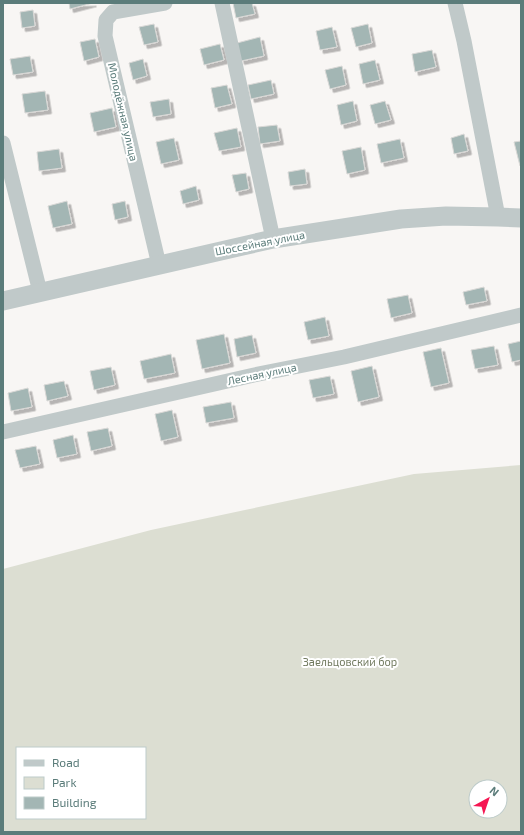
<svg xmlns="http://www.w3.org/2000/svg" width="524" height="835" font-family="'Exo 2',sans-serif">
	<defs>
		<filter id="shadow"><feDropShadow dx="3.5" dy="3.5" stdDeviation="0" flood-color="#0004"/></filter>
	</defs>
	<rect width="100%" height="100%" fill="#f8f6f4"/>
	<path fill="#dcded2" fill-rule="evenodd" d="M521,465V832H3V569L151,530L414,474ZM17,748H145V818H17ZM476,787H500V811H476Z"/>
	<g fill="#a3b6b4" stroke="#d9d8d6" filter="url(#shadow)">
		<path d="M69,3H93L70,9Z"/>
		<path d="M233,3H252L255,14L236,18Z"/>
		<path d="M33,10L35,26L22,28L20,12Z"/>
		<path d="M154,24L158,42L144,45L139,27Z"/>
		<path d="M368,24L372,43L356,47L351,28Z"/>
		<path d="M332,27L337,47L320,50L316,31Z"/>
		<path d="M260,37L264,56L241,61L237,43Z"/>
		<path d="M95,39L99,57L84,61L80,42Z"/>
		<path d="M220,44L224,60L204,65L200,49Z"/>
		<path d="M432,50L436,67L415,72L412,54Z"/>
		<path d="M30,56L33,72L13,75L10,59Z"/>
		<path d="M143,59L147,76L133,80L129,63Z"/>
		<path d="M375,60L380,80L363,84L359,64Z"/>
		<path d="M342,66L346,85L330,89L325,70Z"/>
		<path d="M271,80L274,94L251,99L248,85Z"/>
		<path d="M227,85L232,104L215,108L211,88Z"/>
		<path d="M45,91L48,110L25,113L22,94Z"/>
		<path d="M169,99L171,114L153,117L150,102Z"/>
		<path d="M353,101L357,121L341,125L337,105Z"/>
		<path d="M385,101L391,120L375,124L370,105Z"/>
		<path d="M112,108L116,127L94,132L90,113Z"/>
		<path d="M277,125L280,141L260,144L258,127Z"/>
		<path d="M237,128L241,147L219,151L214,133Z"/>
		<path d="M464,134L468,151L454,154L451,138Z"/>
		<path d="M174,138L179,160L161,164L156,142Z"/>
		<path d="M400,139L404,158L381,163L377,144Z"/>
		<path d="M521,141V166H520L514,142Z"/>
		<path d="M361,147L365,170L347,174L342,151Z"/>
		<path d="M59,149L62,168L39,171L37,152Z"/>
		<path d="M305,169L307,184L290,186L288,172Z"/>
		<path d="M246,173L249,189L236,192L232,175Z"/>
		<path d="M196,186L199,200L183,204L180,191Z"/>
		<path d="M67,201L72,224L53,228L48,206Z"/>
		<path d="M125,201L128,217L115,220L112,204Z"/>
		<path d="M484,287L487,301L466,305L463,292Z"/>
		<path d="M408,295L412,313L391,318L387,299Z"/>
		<path d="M325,317L329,336L308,340L304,322Z"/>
		<path d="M224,334L230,363L202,369L196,340Z"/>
		<path d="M252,335L256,353L237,357L234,339Z"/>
		<path d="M521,341V360L512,362L508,344Z"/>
		<path d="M494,346L498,365L475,369L471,350Z"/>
		<path d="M441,348L449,383L431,387L423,352Z"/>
		<path d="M171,354L175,373L144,379L140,361Z"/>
		<path d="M372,366L379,397L358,402L351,371Z"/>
		<path d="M111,367L115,385L94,390L90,371Z"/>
		<path d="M330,376L334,394L313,398L309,380Z"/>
		<path d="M64,381L68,396L47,401L44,385Z"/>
		<path d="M28,388L32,407L11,411L8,393Z"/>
		<path d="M231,402L234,418L206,423L203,407Z"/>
		<path d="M172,410L178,437L161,441L155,414Z"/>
		<path d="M108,428L112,446L91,451L87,432Z"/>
		<path d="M73,435L77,454L57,458L53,440Z"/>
		<path d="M36,446L40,464L20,468L15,450Z"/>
	</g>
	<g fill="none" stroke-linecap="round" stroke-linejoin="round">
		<g stroke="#c0c9c9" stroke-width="15">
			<path d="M222,3L273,239"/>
			<path d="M455,3L464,41L498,217"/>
			<path d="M3,143L40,292"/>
			<path d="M159,265L105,36L106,20L113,12L165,3"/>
			<path d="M3,432L254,375L344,357L521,315"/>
		</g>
		<path stroke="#c0c9c9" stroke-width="19" d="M3,301L273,239L401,219L446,216L498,217L521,218"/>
	</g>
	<g text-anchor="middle" stroke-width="4" stroke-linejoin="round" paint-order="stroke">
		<g font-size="11" fill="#5b7c7a" stroke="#fff">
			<text transform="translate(123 112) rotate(77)" y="4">Молодёжная улица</text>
			<text transform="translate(260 243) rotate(-11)" y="4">Шоссейная улица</text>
			<text transform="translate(262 374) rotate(-12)" y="4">Лесная улица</text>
		</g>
		<g font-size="11" fill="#717a5f" stroke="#fff">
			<text x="350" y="666">Заельцовский бор</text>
		</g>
	</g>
	<rect width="524" height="835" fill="none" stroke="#5b7c7a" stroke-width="8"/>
	<rect x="16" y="747" width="130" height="72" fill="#ffffff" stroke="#bdcbca"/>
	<rect x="24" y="760" width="20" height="6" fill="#c0c9c9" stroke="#bdcbca"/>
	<text x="52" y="767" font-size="12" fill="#5b7c7a">Road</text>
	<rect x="24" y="777" width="20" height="12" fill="#dcded2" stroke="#bdcbca"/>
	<text x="52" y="787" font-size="12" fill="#5b7c7a">Park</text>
	<rect x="24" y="797" width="20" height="12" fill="#a3b6b4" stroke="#bdcbca"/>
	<text x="52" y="807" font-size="12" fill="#5b7c7a">Building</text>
	<g transform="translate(488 799) rotate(40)"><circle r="19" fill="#ffffff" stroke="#bdcbca"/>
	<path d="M0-3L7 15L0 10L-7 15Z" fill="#f51652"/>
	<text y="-6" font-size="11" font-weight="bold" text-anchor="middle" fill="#5b7c7a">N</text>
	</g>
</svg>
